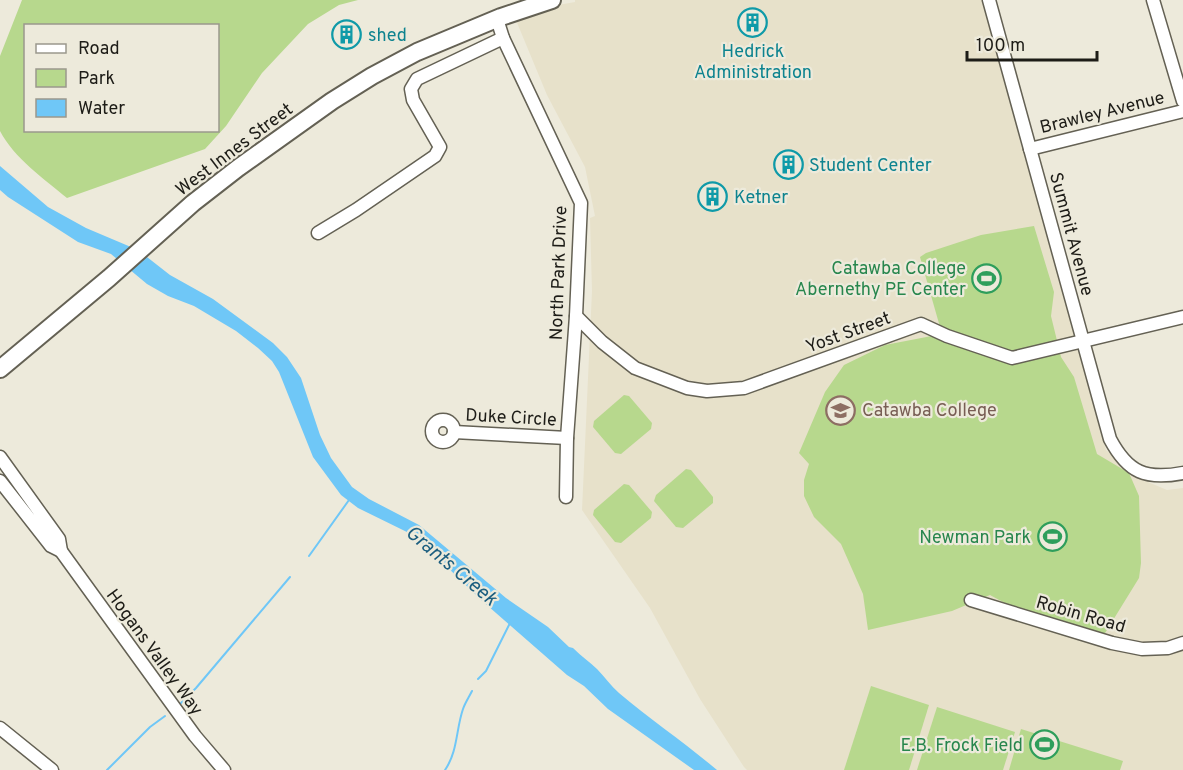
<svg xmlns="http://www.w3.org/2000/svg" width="1183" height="770" font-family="Overpass,sans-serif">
	<rect width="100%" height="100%" fill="#edeadb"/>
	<path fill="#e7e1ca" d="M575,0H982L1106,450L1136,477L1167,490L1183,488V770H747L744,767L700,699L650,608L582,510L592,291L590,218L595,216L585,167L547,95L513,13L575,2Z"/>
	<g fill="#b7d88d" fill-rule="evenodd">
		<path d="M22,0H358L339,5L308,24L262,73L226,126L205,149L67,198C44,179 14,158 0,131V56ZM26,26H218V130H26Z"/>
		<path d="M1034,226L1054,292L1051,316L1061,357L1074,377L1097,454L1129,473L1139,496L1141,563L1139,578L1102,638L1041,623L990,595L952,611L868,630L863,594L841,544L814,517L804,496V480L809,464L799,453L825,392L844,365L885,345L942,334L920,257L926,253L981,235Z"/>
		<path d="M624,395L629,396L652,423L651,429L621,454L615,453L593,427L594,421Z"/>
		<path d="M686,469L691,470L713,497V503L683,528L676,527L654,501L656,495Z"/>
		<path d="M624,484L629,485L652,512L651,518L621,543L615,542L593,515L594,510Z"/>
		<path d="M871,686L929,705L909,770H844Z"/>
		<path d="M937,707L1015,732L1003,770H917Z"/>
		<path d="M1021,729L1123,761L1120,770H1009Z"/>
	</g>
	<path fill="#6fc7f7" d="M0,166L48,207L86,228L138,250L170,275L213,299L273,343L287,357L301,378L320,435L331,458L352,487L369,499L419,525L506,598L548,627L569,647L573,648C581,656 590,662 597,669C605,677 611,686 619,693C651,720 685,743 717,770H694L608,709L584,686L567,675L480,599L443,563L411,534L358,508L341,495L313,457L279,372L272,361L258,348L236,331L194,306L168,296L147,284L111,254L78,242L8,197L0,190Z"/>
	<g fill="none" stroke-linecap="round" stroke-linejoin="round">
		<g stroke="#6fc7f7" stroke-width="2">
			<path d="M309,556L349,500"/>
			<path d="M478,679L486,671L511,621"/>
			<path d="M181,703L196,688L290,577"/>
			<path d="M107,770L150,727L165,716"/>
			<path d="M445,770C458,751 456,729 463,709C465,703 469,697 472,691"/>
		</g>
		<defs>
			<g id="minor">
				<path d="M989,0L1110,439C1128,473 1146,480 1183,473"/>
				<path d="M1153,0L1183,101"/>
				<path d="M497,19L503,38L581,203L576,316L567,438L566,497"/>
				<path d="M1030,149L1183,111"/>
				<path d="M318,233L356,210L435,156L440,147L413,100L411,89L417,79L503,38"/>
				<path d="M576,316L602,342L635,368L687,388L707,391L744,388L921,324L947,336L1012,358L1183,317"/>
				<circle cx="443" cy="431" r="11"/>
				<path d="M454,432L567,438"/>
				<path d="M0,457L59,539L61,551L51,546L0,481"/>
				<path d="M61,551L195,736L224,770"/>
				<path d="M971,600L1112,643L1142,649L1168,648L1183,643"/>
				<path d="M0,728L52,770"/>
			</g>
			<path id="major" d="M0,369L109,278L193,203L238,168L332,101L372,76L417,52L501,17L552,0"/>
		</defs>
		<use href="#minor" stroke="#646154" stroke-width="15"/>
		<use href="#major" stroke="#646154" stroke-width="20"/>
		<use href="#minor" stroke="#fff" stroke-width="12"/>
		<use href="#major" stroke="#fff" stroke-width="16"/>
	</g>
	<defs>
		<symbol id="building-ring" viewBox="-11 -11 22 22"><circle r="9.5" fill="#edeadb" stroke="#0f9aa8" stroke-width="1.5"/><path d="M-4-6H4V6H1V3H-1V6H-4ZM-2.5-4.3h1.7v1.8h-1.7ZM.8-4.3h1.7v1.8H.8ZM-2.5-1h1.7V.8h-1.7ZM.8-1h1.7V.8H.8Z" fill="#0f9aa8"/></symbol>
		<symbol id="stadium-ring" viewBox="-11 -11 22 22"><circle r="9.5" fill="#edeadb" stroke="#2e9e5b" stroke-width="1.5"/><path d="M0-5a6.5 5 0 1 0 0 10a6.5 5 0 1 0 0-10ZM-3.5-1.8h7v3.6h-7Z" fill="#2e9e5b"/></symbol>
		<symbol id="university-ring" viewBox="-11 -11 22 22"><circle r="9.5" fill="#edeadb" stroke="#8d6e63" stroke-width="1.5"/><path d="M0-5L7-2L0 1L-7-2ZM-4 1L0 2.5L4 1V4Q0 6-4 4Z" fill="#8d6e63"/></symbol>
	</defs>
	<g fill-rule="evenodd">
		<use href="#building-ring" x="736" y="6" width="33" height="33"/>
		<use href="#building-ring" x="330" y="18" width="33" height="33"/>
		<use href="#building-ring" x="772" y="148" width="33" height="33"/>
		<use href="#building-ring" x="696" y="180" width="33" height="33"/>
		<use href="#stadium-ring" x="970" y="262" width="33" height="33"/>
		<use href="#university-ring" x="824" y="394" width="33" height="33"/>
		<use href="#stadium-ring" x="1036" y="520" width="33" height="33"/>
		<use href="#stadium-ring" x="1028" y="728" width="33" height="33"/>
	</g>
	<g text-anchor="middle" stroke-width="4.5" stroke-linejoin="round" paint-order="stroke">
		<g font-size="18" fill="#0d838f" stroke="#edeadb" text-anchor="start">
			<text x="368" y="41">shed</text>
			<text x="753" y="57" text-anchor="middle">Hedrick<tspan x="753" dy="21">Administration</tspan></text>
			<text x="809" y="171">Student Center</text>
			<text x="734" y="203">Ketner</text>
		</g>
		<g font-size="18" fill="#1d1c17" stroke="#edeadb">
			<text transform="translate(1102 112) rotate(-14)" y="6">Brawley Avenue</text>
			<text transform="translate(234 149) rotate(-37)" y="6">West Innes Street</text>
			<text transform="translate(1072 234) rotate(75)" y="6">Summit Avenue</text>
			<text transform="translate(558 273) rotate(-88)" y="6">North Park Drive</text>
			<text transform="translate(848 332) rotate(-20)" y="6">Yost Street</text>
			<text transform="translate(511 417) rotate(3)" y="6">Duke Circle</text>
			<text transform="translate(1081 614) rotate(16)" y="6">Robin Road</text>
			<text transform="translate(155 652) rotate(54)" y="6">Hogans Valley Way</text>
		</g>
		<g font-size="18" fill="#27864d" stroke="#edeadb" text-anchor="end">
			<text x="966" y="274">Catawba College<tspan x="966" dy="21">Abernethy PE Center</tspan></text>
			<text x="1031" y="543">Newman Park</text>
			<text x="1023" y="751">E.B. Frock Field</text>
		</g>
		<g font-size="18" fill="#785e54" stroke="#edeadb" text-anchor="start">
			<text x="862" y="416">Catawba College</text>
		</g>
		<g font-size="20" font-style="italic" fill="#1c5e7f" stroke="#edeadb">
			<text transform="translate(452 565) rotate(40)" y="7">Grants Creek</text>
		</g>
	</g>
	<rect x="24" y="24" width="195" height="108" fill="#edeadb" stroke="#9a988d" stroke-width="1.5"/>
	<rect x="36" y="44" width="30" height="9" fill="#ffffff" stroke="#9a988d" stroke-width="1.5"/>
	<text x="78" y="54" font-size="18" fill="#1d1c17">Road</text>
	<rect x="36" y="69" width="30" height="18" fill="#b7d88d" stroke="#9a988d" stroke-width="1.5"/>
	<text x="78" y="84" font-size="18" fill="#1d1c17">Park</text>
	<rect x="36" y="99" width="30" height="18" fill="#6fc7f7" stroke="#9a988d" stroke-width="1.5"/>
	<text x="78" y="114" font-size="18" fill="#1d1c17">Water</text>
	<path d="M967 51v9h130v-9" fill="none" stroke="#1d1c17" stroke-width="3"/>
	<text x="976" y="51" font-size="18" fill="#1d1c17" stroke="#edeadb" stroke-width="4.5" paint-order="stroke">100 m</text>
</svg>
